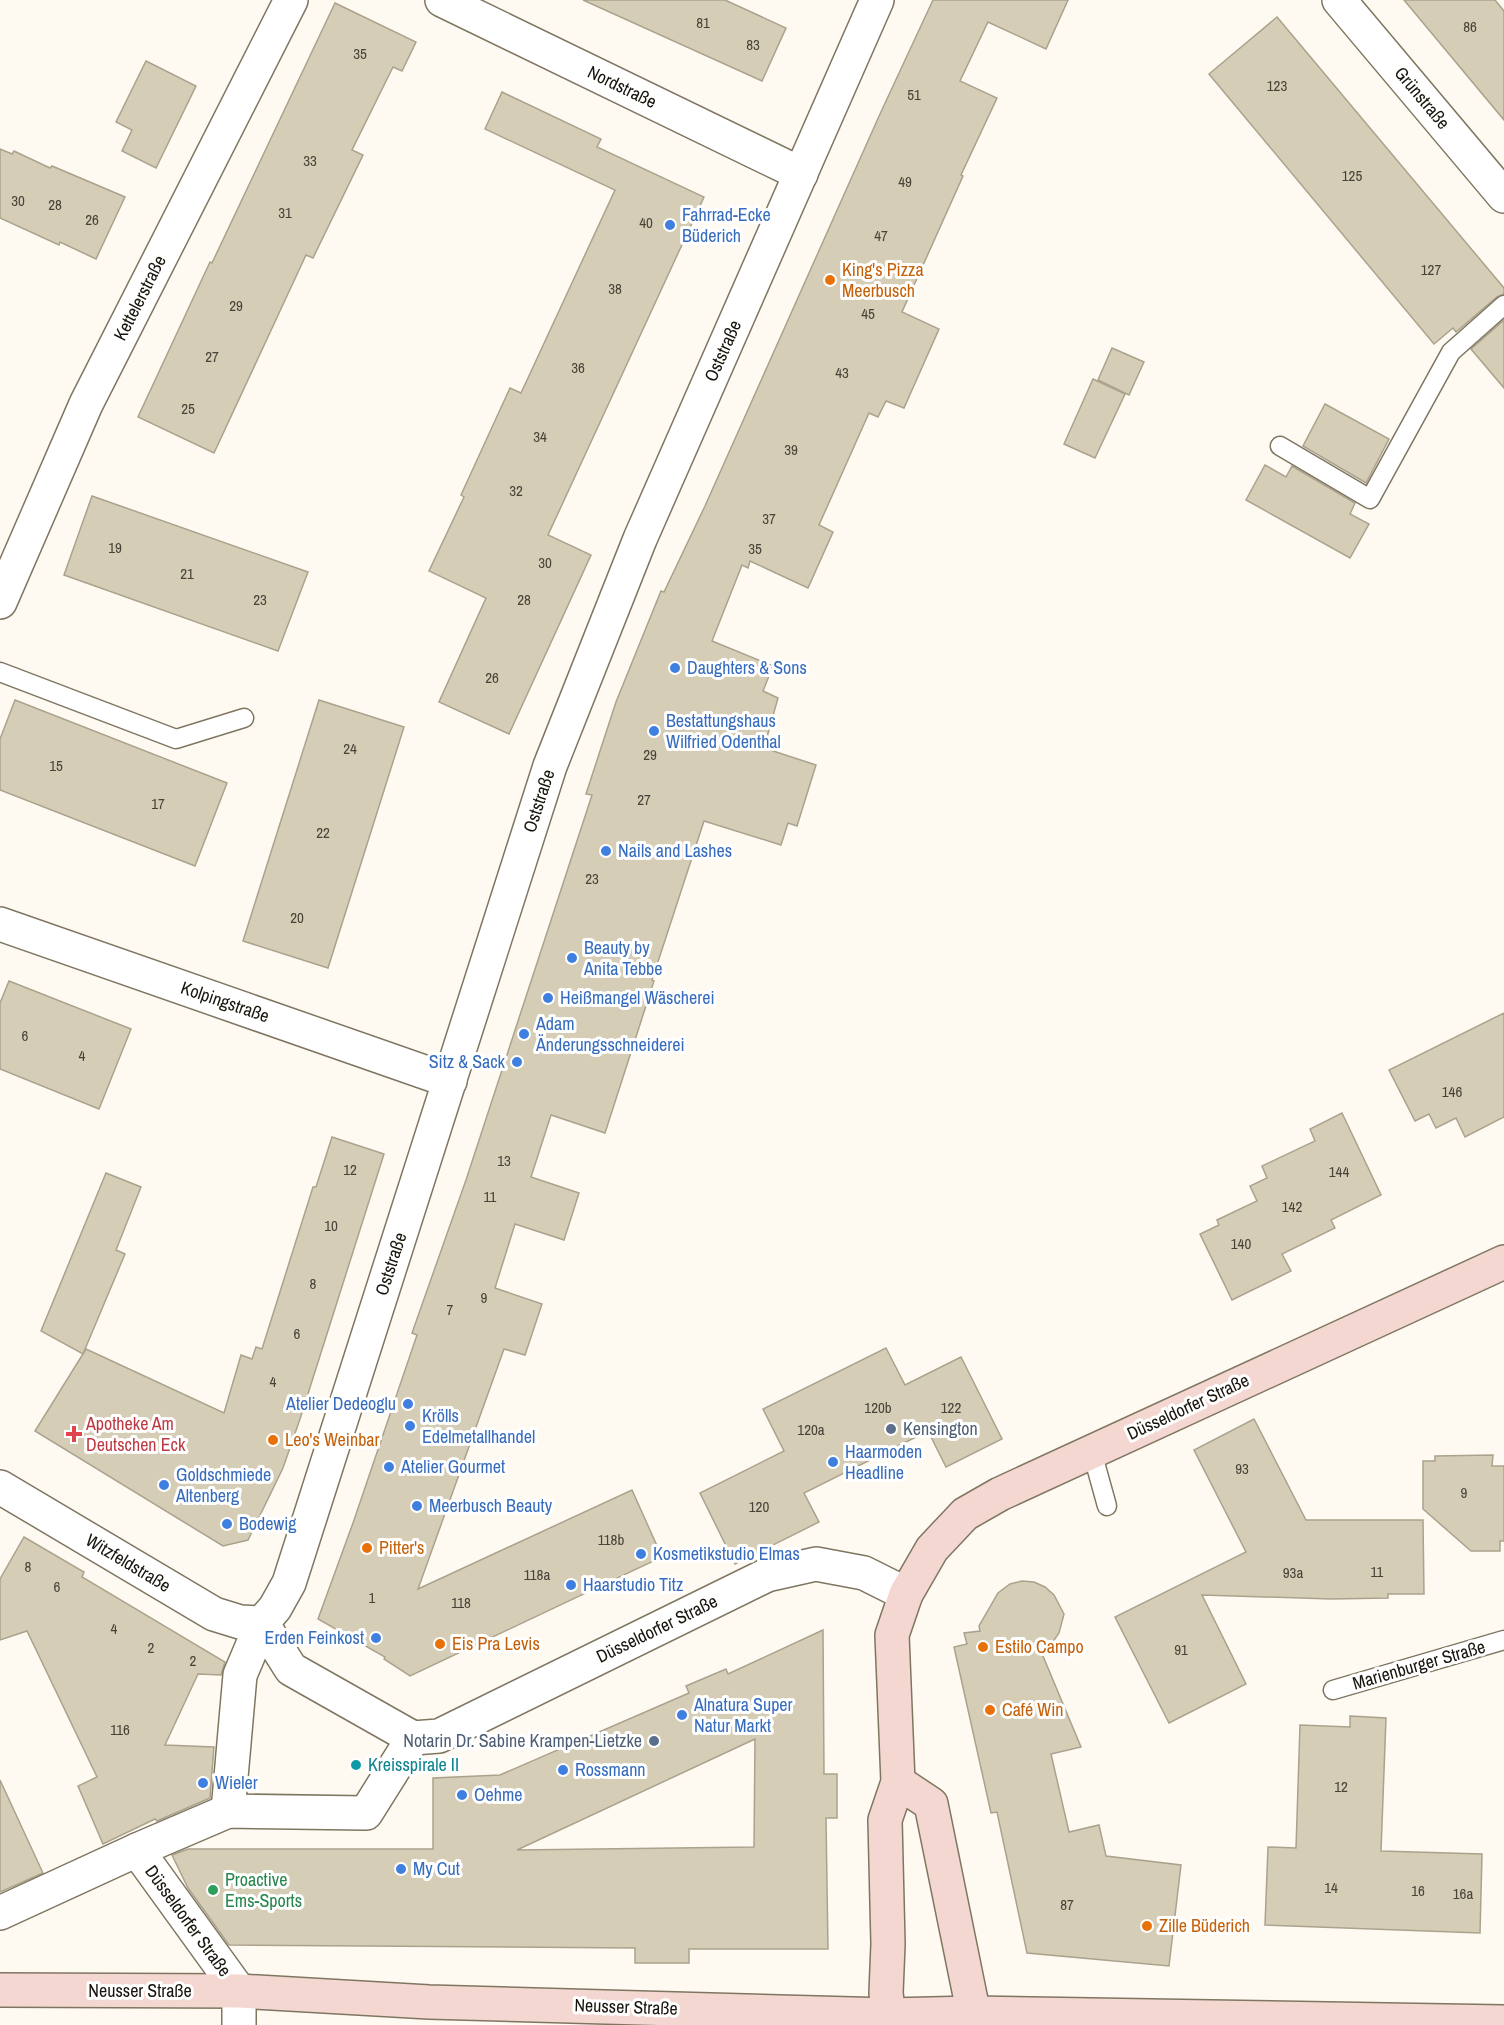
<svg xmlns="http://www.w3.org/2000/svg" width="1504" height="2025" font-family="'Archivo Narrow',sans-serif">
	<rect width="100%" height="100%" fill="#fefaf1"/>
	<g fill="#d6cdb7" stroke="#aba28d" stroke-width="1.5" fill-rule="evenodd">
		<path d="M583,0H725L786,28L762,81Z"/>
		<path d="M933,0H1068L1046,49L988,22L960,81L997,98L961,175L963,176L902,312L939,329L904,408L886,401L878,417L869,413L819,525L833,532L808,588L750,561L748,568L742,565L712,641L773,666L763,691L778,698L764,748L816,765L797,826L788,823L781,845L704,821L652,980L654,981L605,1133L551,1115L531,1177L579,1193L564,1240L515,1224L495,1288L542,1304L525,1355L504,1349L418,1589L632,1490L662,1557L410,1676L384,1659L385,1657L318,1619L353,1523L417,1335L412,1333L466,1180L592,795L586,794L616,702L661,591L664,592L705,506L880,114Z"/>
		<path d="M1404,0H1495L1504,11V120Z"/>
		<path d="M335,3L416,42L402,71L393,67L352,150L363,155L313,258L306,255L214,453L138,417L210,262L212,263Z"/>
		<path d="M1277,17L1504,288V294L1497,297L1456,332L1453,328L1434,344L1209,74Z"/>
		<path d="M146,61L196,86L156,168L122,151L132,130L116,122Z"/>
		<path d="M502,92L601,139L597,147L704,197L548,535L591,555L509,734L439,702L486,598L429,571L464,497L461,495L510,388L521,393L615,190L485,129Z"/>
		<path d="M0,149L12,154L14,151L50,168L52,166L125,197L96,259L60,242L59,245L0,218Z"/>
		<path d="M1504,320V388L1471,349Z"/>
		<path d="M1112,348L1144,362L1129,395L1098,380Z"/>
		<path d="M1093,379L1125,394L1095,458L1064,444Z"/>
		<path d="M1325,404L1389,439L1366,483L1303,446Z"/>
		<path d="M1265,465L1286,477L1292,466L1355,503L1350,514L1369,524L1350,558L1246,500Z"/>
		<path d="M92,496L308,572L278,651L64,575Z"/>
		<path d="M15,700L227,783L195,866L0,790V739Z"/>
		<path d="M319,700L404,727L328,968L243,941Z"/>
		<path d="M9,981L131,1029L99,1109L0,1069V1003Z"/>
		<path d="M1504,1013V1117L1465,1137L1456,1118L1436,1128L1429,1114L1415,1121L1389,1070Z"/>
		<path d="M1342,1113L1381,1195L1331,1220L1335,1228L1282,1254L1291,1271L1232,1300L1200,1234L1219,1225L1217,1220L1257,1201L1250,1186L1267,1178L1262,1166L1315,1141L1310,1129Z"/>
		<path d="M332,1137L384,1154L300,1419L283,1468L248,1540L223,1546L35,1431L86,1349L224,1413L241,1355L252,1359L256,1347L262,1349L313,1187H316Z"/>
		<path d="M106,1173L141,1187L116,1250L125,1254L83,1354L41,1331Z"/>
		<path d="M886,1348L905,1385L961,1357L1002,1439L946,1467L928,1431L804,1493L819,1522L735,1564L700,1493L784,1451L763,1409Z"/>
		<path d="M1254,1419L1306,1520H1423L1424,1594H1388V1598L1331,1599L1202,1595L1246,1684L1169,1723L1115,1617L1246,1552L1194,1450Z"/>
		<path d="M1493,1455L1492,1466H1504V1541H1500V1551H1471L1423,1509V1461H1435V1456Z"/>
		<path d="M24,1537L84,1572L82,1577L225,1662L221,1675L198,1674L165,1745L214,1747L210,1798L157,1821L155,1819L103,1844L78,1786L97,1777L27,1631L0,1640V1579Z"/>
		<path d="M1022,1581L1034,1582L1045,1587L1054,1595L1064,1614L1059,1633L1043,1656L1081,1747L1051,1754L1069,1832L1099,1825L1106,1856L1181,1865L1169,1966L1027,1953L997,1812L991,1813L954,1647L967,1644L964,1633L980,1631L979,1626L998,1593L1010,1584Z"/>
		<path d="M823,1630L824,1774H837V1818H826L828,1949H689V1963H635V1948L229,1945L188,1888L172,1855L188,1849H433V1778L500,1775L689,1693L686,1686L726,1669L728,1674ZM755,1739L754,1847L517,1850Z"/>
		<path d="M1350,1716L1386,1718L1381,1851L1482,1854L1480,1933L1265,1925L1268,1847L1296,1848L1300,1725L1350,1727Z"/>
		<path d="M0,1780L43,1873L0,1892Z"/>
	</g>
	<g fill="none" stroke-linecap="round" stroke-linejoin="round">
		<defs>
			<g id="lane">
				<path d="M1280,446L1370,499L1451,352L1504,305"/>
				<path d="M0,672L176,739L244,718"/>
				<path d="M1092,1452L1107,1506"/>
				<path d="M1333,1690L1504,1640"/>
			</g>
			<g id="street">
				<path d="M442,0L801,174"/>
				<path d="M1339,0L1504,196"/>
				<path d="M0,602L86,404L291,0"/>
				<path d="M0,924L450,1081"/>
				<path d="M0,1487L214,1614L240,1622L262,1623"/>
				<path d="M262,1623L291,1669L413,1738L439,1736L767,1575L816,1564L864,1573L906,1594"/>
				<path d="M228,1811L240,1675L262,1623L275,1608L289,1583L550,766L640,539L877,0"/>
				<path d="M137,1850L239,1991V2025"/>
				<path d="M0,1913L137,1850L228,1811L366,1813L413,1738"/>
			</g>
			<g id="secondary">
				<path d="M898,1782L931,1804L976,2025"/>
				<path d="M0,1990L239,1991L429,2002L889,2015L973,2013L1504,2022"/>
				<path d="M890,2025L886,1993L888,1944L885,1820L898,1782L892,1635L906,1594L932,1549L965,1514L1000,1494L1504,1262"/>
			</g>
		</defs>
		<use href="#lane" stroke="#7f7661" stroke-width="21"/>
		<use href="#street" stroke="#7f7661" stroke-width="36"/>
		<use href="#secondary" stroke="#7f7661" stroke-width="36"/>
		<use href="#lane" stroke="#fff" stroke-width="18"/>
		<use href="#street" stroke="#fff" stroke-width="33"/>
		<use href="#secondary" stroke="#f4d7d1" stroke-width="33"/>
	</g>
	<g fill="#3f7fe0" stroke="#fff" stroke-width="2">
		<circle cx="670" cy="225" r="6"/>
		<circle cx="675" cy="668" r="6"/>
		<circle cx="654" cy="731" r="6"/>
		<circle cx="606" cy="851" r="6"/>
		<circle cx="572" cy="958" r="6"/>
		<circle cx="548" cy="998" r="6"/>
		<circle cx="524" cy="1034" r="6"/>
		<circle cx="517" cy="1062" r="6"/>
		<circle cx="408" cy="1404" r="6"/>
		<circle cx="410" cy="1426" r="6"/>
		<circle cx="833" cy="1462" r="6"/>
		<circle cx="389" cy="1467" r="6"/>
		<circle cx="164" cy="1485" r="6"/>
		<circle cx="417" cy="1506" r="6"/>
		<circle cx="227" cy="1524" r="6"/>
		<circle cx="641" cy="1554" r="6"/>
		<circle cx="571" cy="1585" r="6"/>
		<circle cx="376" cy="1638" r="6"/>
		<circle cx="682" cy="1715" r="6"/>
		<circle cx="563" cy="1770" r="6"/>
		<circle cx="203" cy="1783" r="6"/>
		<circle cx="462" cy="1795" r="6"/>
		<circle cx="401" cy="1869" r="6"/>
	</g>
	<g fill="#e8710a" stroke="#fff" stroke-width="2">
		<circle cx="830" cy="280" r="6"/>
		<circle cx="273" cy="1440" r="6"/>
		<circle cx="367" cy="1548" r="6"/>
		<circle cx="440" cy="1644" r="6"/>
		<circle cx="983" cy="1647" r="6"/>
		<circle cx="990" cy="1710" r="6"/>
		<circle cx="1147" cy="1926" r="6"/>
	</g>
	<g fill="#5c6f8a" stroke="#fff" stroke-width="2">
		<circle cx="891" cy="1429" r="6"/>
		<circle cx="654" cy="1741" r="6"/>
	</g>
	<path fill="#e0444e" stroke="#fff" stroke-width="2" d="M71 1425h6v6h6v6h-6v6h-6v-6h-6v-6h6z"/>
	<circle fill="#0f9aa8" stroke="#fff" stroke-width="2" cx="356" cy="1765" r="6"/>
	<circle fill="#2e9e5b" stroke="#fff" stroke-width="2" cx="213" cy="1890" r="6"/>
	<g text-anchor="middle" stroke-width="6" stroke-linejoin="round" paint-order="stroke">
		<g font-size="15" fill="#484338">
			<text x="703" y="28">81</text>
			<text x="1470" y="32">86</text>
			<text x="753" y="50">83</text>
			<text x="360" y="59">35</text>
			<text x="1277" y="91">123</text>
			<text x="914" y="100">51</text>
			<text x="310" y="166">33</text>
			<text x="1352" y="181">125</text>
			<text x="905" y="187">49</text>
			<text x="18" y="206">30</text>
			<text x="55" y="210">28</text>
			<text x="285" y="218">31</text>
			<text x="92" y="225">26</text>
			<text x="646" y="228">40</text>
			<text x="881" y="241">47</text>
			<text x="1431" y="275">127</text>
			<text x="615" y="294">38</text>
			<text x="236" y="311">29</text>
			<text x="868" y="319">45</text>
			<text x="212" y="362">27</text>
			<text x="578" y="373">36</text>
			<text x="842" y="378">43</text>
			<text x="188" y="414">25</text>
			<text x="540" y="442">34</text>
			<text x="791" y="455">39</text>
			<text x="516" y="496">32</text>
			<text x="769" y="524">37</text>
			<text x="115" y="553">19</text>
			<text x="755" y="554">35</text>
			<text x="545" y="568">30</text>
			<text x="187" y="579">21</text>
			<text x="260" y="605">23</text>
			<text x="524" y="605">28</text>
			<text x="492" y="683">26</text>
			<text x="350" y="754">24</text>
			<text x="650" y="760">29</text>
			<text x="56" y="771">15</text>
			<text x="644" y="805">27</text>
			<text x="158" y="809">17</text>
			<text x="323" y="838">22</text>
			<text x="592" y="884">23</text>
			<text x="297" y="923">20</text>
			<text x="25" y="1041">6</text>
			<text x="82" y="1061">4</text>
			<text x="1452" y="1097">146</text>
			<text x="504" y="1166">13</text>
			<text x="350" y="1175">12</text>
			<text x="1339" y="1177">144</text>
			<text x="490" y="1202">11</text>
			<text x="1292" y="1212">142</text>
			<text x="331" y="1231">10</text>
			<text x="1241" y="1249">140</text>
			<text x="313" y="1289">8</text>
			<text x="484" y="1303">9</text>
			<text x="450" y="1315">7</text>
			<text x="297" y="1339">6</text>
			<text x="273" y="1387">4</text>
			<text x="878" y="1413">120b</text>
			<text x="951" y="1413">122</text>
			<text x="811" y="1435">120a</text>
			<text x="1242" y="1474">93</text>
			<text x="1464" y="1498">9</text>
			<text x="759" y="1512">120</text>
			<text x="611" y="1545">118b</text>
			<text x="28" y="1572">8</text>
			<text x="1377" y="1577">11</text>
			<text x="1293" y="1578">93a</text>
			<text x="537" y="1580">118a</text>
			<text x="57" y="1592">6</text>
			<text x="372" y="1603">1</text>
			<text x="461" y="1608">118</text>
			<text x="114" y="1634">4</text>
			<text x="151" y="1653">2</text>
			<text x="1181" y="1655">91</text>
			<text x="193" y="1666">2</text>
			<text x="120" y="1735">116</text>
			<text x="1341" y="1792">12</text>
			<text x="1331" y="1893">14</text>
			<text x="1418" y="1896">16</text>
			<text x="1463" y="1899">16a</text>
			<text x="1067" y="1910">87</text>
		</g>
		<g font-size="18" fill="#18150d" stroke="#fff">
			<text transform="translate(622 87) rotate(26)" y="6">Nordstraße</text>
			<text transform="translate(1422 98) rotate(50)" y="6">Grünstraße</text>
			<text transform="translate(140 298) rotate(-63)" y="6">Kettelerstraße</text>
			<text transform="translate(723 351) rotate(-66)" y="6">Oststraße</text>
			<text transform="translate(539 801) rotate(-72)" y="6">Oststraße</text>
			<text transform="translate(225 1002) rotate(19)" y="6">Kolpingstraße</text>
			<text transform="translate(391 1264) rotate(-72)" y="6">Oststraße</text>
			<text transform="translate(1188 1407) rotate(-25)" y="6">Düsseldorfer Straße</text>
			<text transform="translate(128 1563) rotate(31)" y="6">Witzfeldstraße</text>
			<text transform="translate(657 1629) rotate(-26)" y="6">Düsseldorfer Straße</text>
			<text transform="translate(1419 1665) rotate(-16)" y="6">Marienburger Straße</text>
			<text transform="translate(188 1921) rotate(54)" y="6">Düsseldorfer Straße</text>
			<text x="140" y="1997">Neusser Straße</text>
			<text transform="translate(626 2007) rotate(2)" y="6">Neusser Straße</text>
		</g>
		<g font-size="18" fill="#366cbe" stroke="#fff" text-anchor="start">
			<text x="682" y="221">Fahrrad-Ecke<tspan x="682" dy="21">Büderich</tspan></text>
			<text x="687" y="674">Daughters &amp; Sons</text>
			<text x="666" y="727">Bestattungshaus<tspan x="666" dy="21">Wilfried Odenthal</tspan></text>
			<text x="618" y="857">Nails and Lashes</text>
			<text x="584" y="954">Beauty by<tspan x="584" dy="21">Anita Tebbe</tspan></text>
			<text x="560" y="1004">Heißmangel Wäscherei</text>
			<text x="536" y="1030">Adam<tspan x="536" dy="21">Änderungsschneiderei</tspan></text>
			<text x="505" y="1068" text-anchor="end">Sitz &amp; Sack</text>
			<text x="396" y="1410" text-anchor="end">Atelier Dedeoglu</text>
			<text x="422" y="1422">Krölls<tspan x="422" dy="21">Edelmetallhandel</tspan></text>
			<text x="845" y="1458">Haarmoden<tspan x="845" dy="21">Headline</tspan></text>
			<text x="401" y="1473">Atelier Gourmet</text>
			<text x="176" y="1481">Goldschmiede<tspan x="176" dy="21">Altenberg</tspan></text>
			<text x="429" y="1512">Meerbusch Beauty</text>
			<text x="239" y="1530">Bodewig</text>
			<text x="653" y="1560">Kosmetikstudio Elmas</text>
			<text x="583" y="1591">Haarstudio Titz</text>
			<text x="364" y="1644" text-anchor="end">Erden Feinkost</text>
			<text x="694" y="1711">Alnatura Super<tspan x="694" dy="21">Natur Markt</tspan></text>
			<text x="575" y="1776">Rossmann</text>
			<text x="215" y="1789">Wieler</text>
			<text x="474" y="1801">Oehme</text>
			<text x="413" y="1875">My Cut</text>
		</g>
		<g font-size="18" fill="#c56008" stroke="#fff" text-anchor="start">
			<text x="842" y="276">King's Pizza<tspan x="842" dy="21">Meerbusch</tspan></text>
			<text x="285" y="1446">Leo's Weinbar</text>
			<text x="379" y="1554">Pitter's</text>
			<text x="452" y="1650">Eis Pra Levis</text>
			<text x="995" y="1653">Estilo Campo</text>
			<text x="1002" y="1716">Café Win</text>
			<text x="1159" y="1932">Zille Büderich</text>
		</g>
		<g font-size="18" fill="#be3a42" stroke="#fff" text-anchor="start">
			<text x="86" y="1430">Apotheke Am<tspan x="86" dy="21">Deutschen Eck</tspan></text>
		</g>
		<g font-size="18" fill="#4e5e75" stroke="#fff" text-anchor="start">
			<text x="903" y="1435">Kensington</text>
			<text x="642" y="1747" text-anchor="end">Notarin Dr. Sabine Krampen-Lietzke</text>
		</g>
		<g font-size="18" fill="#0d838f" stroke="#fff" text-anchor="start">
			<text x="368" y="1771">Kreisspirale II</text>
		</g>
		<g font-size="18" fill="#27864d" stroke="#fff" text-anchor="start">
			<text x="225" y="1886">Proactive<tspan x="225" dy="21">Ems-Sports</tspan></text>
		</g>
	</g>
</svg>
